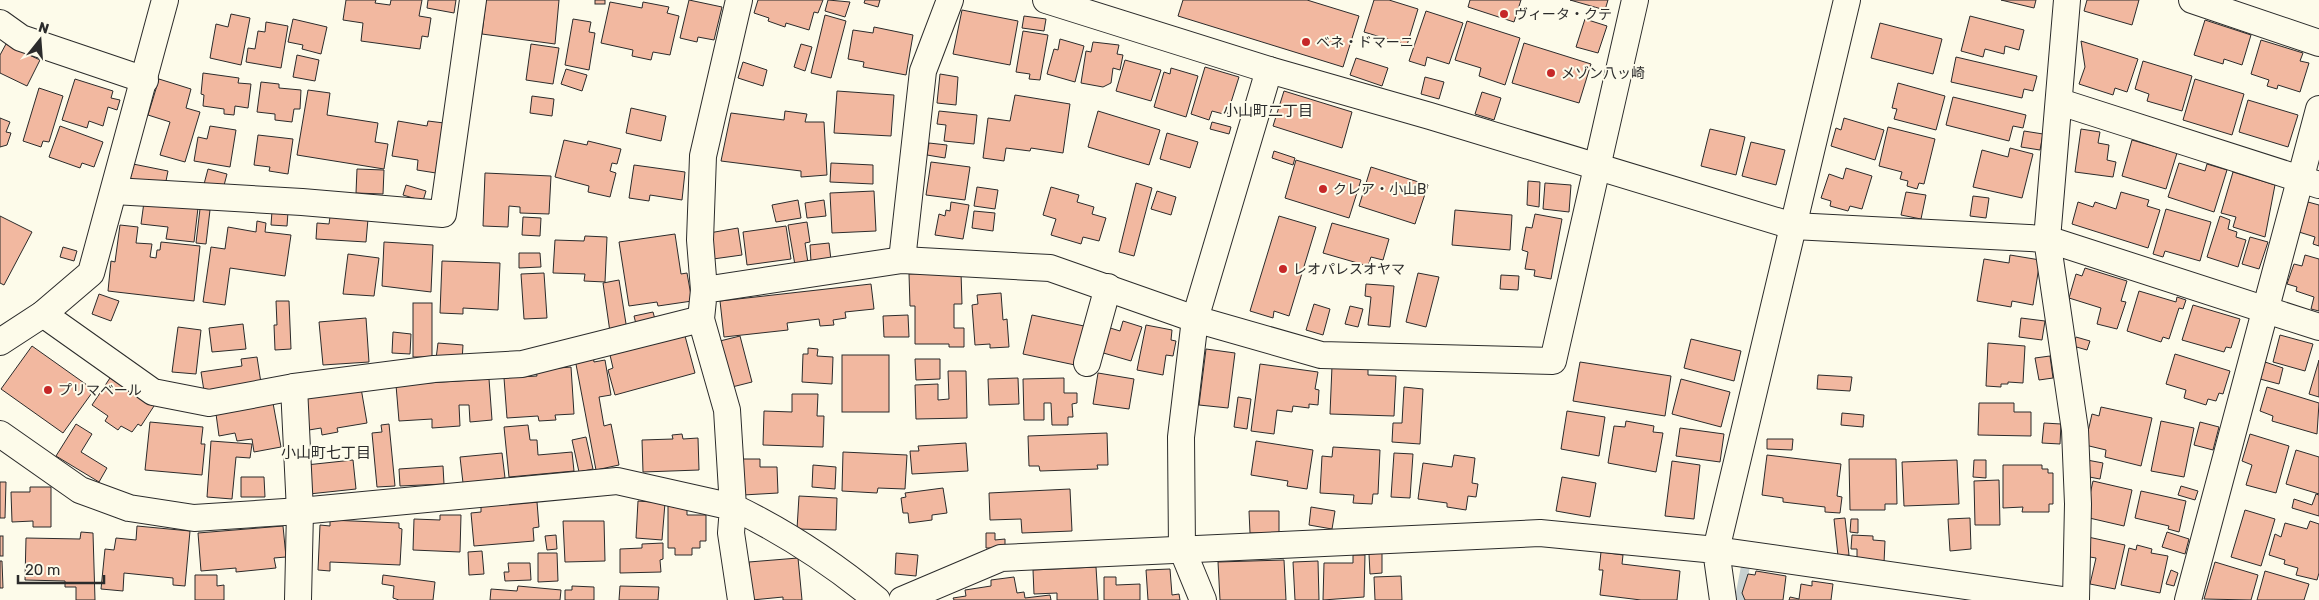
<svg xmlns="http://www.w3.org/2000/svg" width="2319" height="600" font-family="Rubik,'Noto Sans JP',sans-serif">
	<rect width="100%" height="100%" fill="#fdfbea"/>
	<g fill="none" stroke-linecap="round" stroke-linejoin="round">
		<path stroke="#c7d0d0" stroke-width="9" d="M1742,600L1740,595L1745,569"/>
	</g>
	<g fill="#f2b8a0" stroke="#2b2b2b">
		<path d="M346,0H376L375,3L390,5L391,0H422L419,16L431,18L428,37L422,36L420,49L361,41L363,23L343,20Z"/>
		<path d="M428,0H456L454,13L427,8Z"/>
		<path d="M486,0H559L555,44L482,34Z"/>
		<rect x="595" y="0" width="10" height="4"/>
		<path d="M689,0L722,7L714,40L698,37L697,42L680,38Z"/>
		<path d="M758,0H823L818,13L814,12L809,30L786,23L785,27L768,21L769,18L754,13Z"/>
		<path d="M828,0L850,2L845,17L825,11Z"/>
		<path d="M865,0H880L878,7L864,3Z"/>
		<path d="M1183,0H1307L1359,16L1343,67L1178,16Z"/>
		<path d="M1374,0H1389L1418,9L1407,45L1364,32Z"/>
		<path d="M1470,0H1521L1514,22L1468,7Z"/>
		<path d="M1570,0H1608L1605,10Z"/>
		<path d="M2001,0H2036L2034,8Z"/>
		<path d="M2087,0H2139L2132,25L2084,11Z"/>
		<path d="M610,2L642,8L643,2L669,7L667,13L679,16L670,55L653,52L651,60L632,56L633,50L601,43Z"/>
		<path d="M962,10L1018,21L1010,65L953,54Z"/>
		<path d="M1426,11L1463,23L1449,64L1427,57L1425,66L1409,61Z"/>
		<path d="M231,14L250,18L241,65L210,58L216,24L228,27Z"/>
		<path d="M825,15L846,21L831,78L811,73Z"/>
		<path d="M1024,16L1046,19L1044,31L1022,28Z"/>
		<path d="M1970,16L2024,30L2019,50L2005,46L2004,54L1985,49L1983,57L1961,51Z"/>
		<path d="M293,19L327,27L321,54L302,49L303,45L288,42Z"/>
		<path d="M573,19L591,22L589,32L595,33L589,70L565,65Z"/>
		<path d="M1585,19L1607,26L1598,53L1576,47Z"/>
		<path d="M2205,20L2251,35L2242,65L2224,59L2223,64L2194,55Z"/>
		<path d="M1467,21L1520,38L1505,85L1479,76L1481,68L1455,60Z"/>
		<path d="M266,22L288,26L281,68L246,62L248,48L255,49L258,31L265,32Z"/>
		<path d="M1880,23L1942,39L1933,74L1871,58Z"/>
		<path d="M874,27L913,35L906,75L863,67L864,62L848,59L853,30L873,33Z"/>
		<path d="M1023,31L1048,35L1040,80L1029,79L1030,74L1016,72Z"/>
		<path d="M1060,39L1084,46L1075,82L1047,74L1054,49L1058,50Z"/>
		<path d="M2261,40L2303,53L2300,61L2309,63L2300,92L2278,85L2277,89L2267,86L2269,80L2251,74Z"/>
		<path d="M2081,41L2138,59L2127,92L2115,88L2113,95L2079,84L2085,67Z"/>
		<path d="M1093,42L1119,45L1117,54L1123,55L1120,70L1113,68L1111,83L1103,87L1081,83L1086,51L1091,52Z"/>
		<path d="M1524,43L1591,64L1579,103L1512,83Z"/>
		<path d="M6,44L40,60L27,86L0,73V55Z"/>
		<path d="M531,44L559,48L553,84L526,80Z"/>
		<path d="M801,44L812,47L805,71L794,67Z"/>
		<path d="M297,55L319,60L315,81L293,77Z"/>
		<path d="M1956,57L2037,76L2033,91L2024,89L2022,98L1951,82Z"/>
		<path d="M1356,58L1388,68L1382,86L1350,75Z"/>
		<path d="M1125,60L1161,70L1151,101L1116,91Z"/>
		<path d="M2143,61L2192,76L2182,111L2147,101L2149,94L2135,89Z"/>
		<path d="M743,62L767,70L763,86L738,78Z"/>
		<path d="M1205,67L1239,77L1227,115L1212,111L1209,120L1191,114Z"/>
		<path d="M1171,68L1198,76L1186,117L1154,107L1164,72L1170,74Z"/>
		<path d="M566,69L587,75L582,91L561,84Z"/>
		<path d="M203,73L239,78L238,83L251,84L248,108L235,106L234,115L224,114V109L203,106L204,95L201,94Z"/>
		<path d="M940,74L958,77L956,105L937,103Z"/>
		<path d="M1425,77L1444,82L1439,99L1421,94Z"/>
		<path d="M75,79L113,91L111,98L120,100L117,110L108,107L103,126L89,121L87,128L62,120Z"/>
		<path d="M159,79L191,89L186,108L200,112L185,162L160,155L170,122L148,115Z"/>
		<path d="M2195,79L2244,94L2232,135L2183,120Z"/>
		<path d="M261,82L279,84V88L301,90L300,109H294L292,122L275,120V114L257,112Z"/>
		<path d="M1898,83L1945,96L1936,130L1894,119L1897,109L1892,108Z"/>
		<path d="M39,88L63,96L49,142L43,141L41,147L23,141Z"/>
		<path d="M308,90L330,93L327,115L378,123L375,142L388,144L384,169L297,155Z"/>
		<path d="M837,91L894,95L891,136L834,133Z"/>
		<path d="M1284,91L1352,112L1342,148L1273,126Z"/>
		<path d="M1482,92L1501,98L1494,120L1475,114Z"/>
		<path d="M1015,95L1070,104L1063,153L1031,148L1030,151L1006,148L1004,161L983,158L988,118L1010,121Z"/>
		<path d="M532,96L554,99L552,116L530,113Z"/>
		<path d="M1953,97L2026,115L2023,128L2013,126L2009,141L1946,125Z"/>
		<path d="M2248,100L2298,115L2288,147L2239,132Z"/>
		<path d="M631,108L666,116L661,141L626,133Z"/>
		<path d="M785,111L807,114L805,122H824L827,175L801,177V171L721,161L731,113L784,120Z"/>
		<path d="M939,111L977,115L974,144L944,141L946,125L937,124Z"/>
		<path d="M1098,111L1160,130L1149,165L1088,147Z"/>
		<path d="M0,118L10,122L6,132L11,133L7,145L0,147Z"/>
		<path d="M1844,118L1884,130L1875,160L1831,146L1836,128L1841,130Z"/>
		<path d="M398,121L427,126L428,121L444,123L436,173L417,170L418,160L392,156Z"/>
		<path d="M1212,122L1231,127L1229,134L1210,129Z"/>
		<path d="M60,126L103,142L94,167L82,163L80,168L49,157Z"/>
		<path d="M210,126L236,130L230,167L194,161L198,137L207,139Z"/>
		<path d="M1888,127L1935,139L1924,184L1919,183L1917,189L1907,186L1908,181L1900,179L1902,172L1879,166Z"/>
		<path d="M1710,129L1745,137L1736,175L1701,166Z"/>
		<path d="M2081,129L2100,132L2098,143L2109,145L2107,160L2116,162L2113,177L2075,172Z"/>
		<path d="M2024,131L2043,134L2040,150L2021,147Z"/>
		<path d="M1167,133L1198,142L1190,168L1160,159Z"/>
		<path d="M258,135L293,139L288,174L269,171L270,167L254,165Z"/>
		<path d="M564,140L587,145L588,141L621,149L617,164L612,163L610,171L616,173L610,197L588,192L589,186L555,177Z"/>
		<path d="M2132,140L2177,153L2166,189L2122,176Z"/>
		<path d="M1751,142L1785,150L1776,185L1742,176Z"/>
		<path d="M929,143L947,145L945,158L927,155Z"/>
		<path d="M2010,148L2033,154L2022,198L1973,187L1982,150L2008,157Z"/>
		<path d="M1274,151L1295,158L1293,165L1272,158Z"/>
		<path d="M1296,160L1361,180L1349,218L1285,198Z"/>
		<path d="M931,162L970,167L965,200L926,195Z"/>
		<path d="M831,163L873,165V184L830,182Z"/>
		<path d="M2179,163L2205,171L2207,164L2227,170L2214,212L2168,197Z"/>
		<path d="M133,164L168,171L165,186L130,179Z"/>
		<path d="M634,165L685,172L682,200L650,195L649,201L629,198Z"/>
		<path d="M1371,167L1428,185L1415,224L1359,206Z"/>
		<path d="M1846,168L1872,176L1862,209L1850,206L1848,211L1830,206L1831,201L1821,198L1829,174L1843,179Z"/>
		<path d="M208,169L227,174L222,193L203,188Z"/>
		<path d="M357,169L384,170L383,194L356,193Z"/>
		<path d="M2233,172L2275,185L2265,237L2233,227L2236,217L2221,213Z"/>
		<path d="M485,173L551,176L549,214L520,213V207L509,206L508,227L483,226Z"/>
		<path d="M1528,181L1540,182L1539,207L1527,205Z"/>
		<path d="M1136,183L1152,188L1134,256L1119,252Z"/>
		<path d="M1545,183L1571,185L1569,212L1543,209Z"/>
		<path d="M406,185L426,191L423,201L403,195Z"/>
		<path d="M977,187L998,190L995,209L974,206Z"/>
		<path d="M1051,187L1079,195L1077,202L1094,207L1092,214L1106,218L1099,241L1083,237L1081,244L1051,235L1056,219L1043,215Z"/>
		<path d="M874,191L876,231L832,233L830,193Z"/>
		<path d="M1157,191L1176,197L1171,215L1151,209Z"/>
		<path d="M1906,192L1926,195L1921,219L1901,215Z"/>
		<path d="M2121,192L2149,200L2147,206L2160,210L2148,248L2072,224L2078,202L2093,207L2095,202L2116,209Z"/>
		<path d="M1973,196L1989,198L1986,218L1970,216Z"/>
		<path d="M798,200L801,218L776,222L772,205Z"/>
		<path d="M824,200L826,216L807,218L805,203Z"/>
		<path d="M144,202L198,208L194,242L166,239L168,227L141,224Z"/>
		<path d="M951,202L969,205L963,239L935,235L939,214L945,216L946,210L950,211Z"/>
		<path d="M2308,202L2319,205V246L2313,244L2315,237L2299,232Z"/>
		<path d="M200,209L210,210L206,244L196,243Z"/>
		<path d="M2166,209L2211,222L2200,261L2165,251L2163,257L2153,254Z"/>
		<path d="M1455,210L1512,215L1510,250L1452,245Z"/>
		<path d="M272,211L288,212L287,226L271,225Z"/>
		<path d="M974,211L995,213L993,231L972,228Z"/>
		<path d="M1535,214L1562,219L1551,279L1534,276L1535,270L1525,269L1528,252L1522,250L1526,227L1532,228Z"/>
		<path d="M0,216L32,232L4,285L0,283Z"/>
		<path d="M1279,216L1316,227L1289,316L1274,311L1273,318L1250,311Z"/>
		<path d="M2220,216L2230,220L2228,229L2237,232L2236,237L2246,240L2238,267L2207,257Z"/>
		<path d="M330,217L368,219L366,242L316,239L317,223L329,224Z"/>
		<path d="M523,217L541,218L540,236L522,235Z"/>
		<path d="M257,221L266,223L265,232L291,235L285,276L230,268L225,305L203,302L211,247L225,249L228,227L256,232Z"/>
		<path d="M807,222L810,242L805,243L808,263L795,265L788,225Z"/>
		<path d="M1332,223L1389,239L1383,260L1371,257L1368,266L1323,253Z"/>
		<path d="M120,225L138,227L136,243L152,244L150,257L156,258L157,250H160L161,242L200,246L194,301L108,291L111,261L115,262Z"/>
		<path d="M786,226L791,259L747,265L743,232Z"/>
		<path d="M738,228L742,255L713,259L709,233Z"/>
		<path d="M675,234L681,274L687,273L692,301L658,306L657,302L629,306L619,242Z"/>
		<path d="M585,236L607,237L605,282L584,281L585,274L553,273L555,240L584,241Z"/>
		<path d="M2250,237L2268,242L2259,269L2242,264Z"/>
		<path d="M384,242L433,245L431,292L382,286Z"/>
		<path d="M829,243L831,260L811,262L810,245Z"/>
		<path d="M63,247L77,251L74,261L60,257Z"/>
		<path d="M519,253H540L541,267L519,268Z"/>
		<path d="M348,254L379,258L374,296L343,294Z"/>
		<path d="M2010,255L2040,260L2033,305L2012,301L2011,307L1977,301L1984,259L2009,263Z"/>
		<path d="M2305,255L2319,259V311L2311,309L2314,297L2296,291L2297,287L2287,284L2294,264L2302,266Z"/>
		<path d="M442,261L500,263L498,310L463,308V314L440,313Z"/>
		<path d="M2085,268L2127,281L2121,301L2126,302L2117,329L2097,324L2101,308L2069,298L2076,274L2082,276Z"/>
		<path d="M961,272L962,304H954V328H964V347H949V344H915V306H910L909,274Z"/>
		<path d="M544,273L547,318L524,319L521,274Z"/>
		<path d="M1418,273L1439,277L1426,327L1406,322Z"/>
		<path d="M1501,275L1519,276L1518,290L1500,289Z"/>
		<path d="M619,280L627,330L610,332L603,283Z"/>
		<path d="M871,284L874,309L845,312L846,318L833,320L834,325L820,326L819,319L787,323L788,330L724,337L720,301Z"/>
		<path d="M1366,284L1394,286L1390,327L1368,325L1371,297L1365,296Z"/>
		<path d="M2139,291L2176,302L2177,297L2186,300L2183,309L2179,308L2169,339L2163,337L2161,342L2127,331Z"/>
		<path d="M1001,293L1003,320L1007,319L1009,347L990,348V344L975,345L972,305L978,304L977,295Z"/>
		<path d="M99,294L119,301L111,321L92,314Z"/>
		<path d="M276,301H289L291,349L275,350L274,325H277Z"/>
		<rect x="413" y="303" width="19" height="54"/>
		<path d="M1314,304L1330,309L1323,335L1306,330Z"/>
		<path d="M2193,305L2240,319L2231,348L2226,347L2224,352L2182,340Z"/>
		<path d="M1350,306L1363,309L1358,327L1345,324Z"/>
		<path d="M653,312L656,323L637,328L634,316Z"/>
		<path d="M908,315L909,337H884L883,316Z"/>
		<path d="M1032,315L1084,326L1075,365L1023,354Z"/>
		<path d="M366,318L369,362L323,365L319,322Z"/>
		<path d="M2021,318L2045,321L2042,340L2019,337Z"/>
		<path d="M1123,321L1142,327L1131,361L1100,352L1107,327L1120,331Z"/>
		<path d="M243,324L246,349L212,352L209,328Z"/>
		<path d="M1146,325L1172,330L1171,340L1176,341L1173,356L1166,355L1163,375L1137,370Z"/>
		<path d="M178,327L201,330L196,374L172,372Z"/>
		<path d="M393,332L411,334L410,354L392,353Z"/>
		<path d="M2280,335L2313,344L2305,371L2273,362Z"/>
		<path d="M685,336L695,373L615,395L608,370L613,368L610,355Z"/>
		<path d="M740,336L752,382L732,387L720,341Z"/>
		<path d="M2076,337L2090,341L2087,350L2073,346Z"/>
		<path d="M1691,339L1741,351L1734,381L1684,368Z"/>
		<path d="M438,343L463,345L462,361L436,359Z"/>
		<path d="M1988,343L2025,346L2023,383L2008,382V384H2001V387L1986,386Z"/>
		<path d="M32,346L94,390L63,433L1,389Z"/>
		<path d="M808,348L818,349L817,356L833,357L832,384L802,382L803,354H808Z"/>
		<path d="M1206,349L1235,353L1228,408L1199,405Z"/>
		<path d="M2175,354L2230,371L2223,394L2219,393L2216,401L2208,399L2206,405L2184,398L2186,390L2166,384Z"/>
		<rect x="842" y="355" width="47" height="57"/>
		<path d="M593,356L594,362L605,360L611,395L599,397L604,426L611,424L619,465L596,470L575,359Z"/>
		<path d="M2050,356L2053,378L2039,380L2035,358Z"/>
		<path d="M257,357L261,383L204,391L201,372L242,366L241,359Z"/>
		<path d="M915,359H940V379L916,380Z"/>
		<path d="M2319,360V397L2309,394Z"/>
		<path d="M1580,362L1671,376L1665,416L1573,401Z"/>
		<path d="M2265,362L2283,368L2279,384L2260,379Z"/>
		<path d="M1260,364L1318,372L1315,389L1319,390L1318,405L1309,404V408L1293,406L1292,412L1277,410L1274,434L1251,431Z"/>
		<path d="M1332,366L1368,368V375L1396,376L1394,416L1330,414Z"/>
		<path d="M571,367L574,414L555,415L556,420L539,421L538,416L507,418L504,378L537,376L536,370Z"/>
		<path d="M948,371H966L967,418L916,419L915,385L938,384V400L949,399Z"/>
		<path d="M1098,373L1134,379L1129,409L1093,404Z"/>
		<path d="M1818,375L1852,377L1850,391L1817,389Z"/>
		<path d="M110,378L154,406L141,426L138,424L132,432L121,426L118,430L105,421L108,416L92,405Z"/>
		<path d="M1018,378L1019,404L989,405L988,379Z"/>
		<path d="M1064,378V393H1077V403L1072,404L1073,417H1068V425H1052L1051,403H1044V420H1024L1023,379Z"/>
		<path d="M489,379L492,420L470,422L469,405H459L460,426L432,428V419L399,421L396,385Z"/>
		<path d="M1681,379L1730,392L1721,427L1672,414Z"/>
		<path d="M1404,387L1423,389L1420,444L1392,442L1393,423H1402Z"/>
		<path d="M2267,387L2319,403L2317,434L2272,421L2273,416L2260,411Z"/>
		<path d="M361,388L367,423L337,428L338,432L322,435L321,428L309,430L304,397Z"/>
		<path d="M792,394H818L817,416H824L823,447L763,445L764,411L792,412Z"/>
		<path d="M1238,397L1251,399L1247,429L1234,427Z"/>
		<path d="M273,403L281,447L254,452L252,439L237,441L235,433L219,436L216,414Z"/>
		<path d="M1979,403H2014V412H2031V436L1978,435Z"/>
		<path d="M2101,407L2152,418L2141,466L2105,457L2106,450L2085,445L2092,414L2099,416Z"/>
		<path d="M1567,411L1605,417L1599,456L1561,449Z"/>
		<path d="M1842,413L1864,415L1863,427L1841,425Z"/>
		<path d="M1626,421L1654,426L1653,432L1663,433L1656,472L1608,463L1614,426L1625,427Z"/>
		<path d="M2161,421L2194,428L2184,477L2151,471Z"/>
		<path d="M150,422L203,427L201,444H205L202,475L145,470Z"/>
		<path d="M2200,422L2219,427L2213,450L2194,445Z"/>
		<path d="M2044,423L2061,424L2060,444L2042,443Z"/>
		<path d="M76,424L92,434L81,452L107,468L99,482L56,456Z"/>
		<path d="M389,424L395,486L377,487L372,433L382,432L381,425Z"/>
		<path d="M528,425L530,440H537L538,455L572,452L574,471L509,477L504,427Z"/>
		<path d="M1680,428L1724,434L1720,462L1676,456Z"/>
		<path d="M1107,433L1108,465H1097L1098,469L1040,471L1039,466H1029L1028,436Z"/>
		<path d="M682,434L683,439L698,438L699,470L643,472L642,440L673,439L672,435Z"/>
		<path d="M2250,434L2289,446L2276,493L2246,485L2252,465L2242,461Z"/>
		<path d="M586,437L593,469L579,472L572,440Z"/>
		<path d="M1767,439H1793L1792,450L1767,449Z"/>
		<path d="M211,441L252,444L250,458L236,457L232,499L207,497Z"/>
		<path d="M1256,441L1313,450L1307,489L1287,486L1288,481L1251,475Z"/>
		<path d="M966,443L968,471L912,474L910,451H919L918,446Z"/>
		<path d="M1333,447L1380,450L1378,494H1373L1372,504L1353,503L1354,495L1320,493L1322,456L1332,457Z"/>
		<path d="M2296,450L2319,457V494L2286,484Z"/>
		<path d="M843,452L907,455L905,489L878,488L877,493L842,491Z"/>
		<path d="M502,453L505,478L463,483L460,457Z"/>
		<path d="M1394,453L1413,454L1410,498L1391,497Z"/>
		<path d="M1454,455L1475,458L1472,483L1478,484L1476,497L1468,496L1466,510L1447,507V503L1418,499L1423,463L1452,467Z"/>
		<path d="M1767,455L1841,464L1837,496L1842,497L1840,513L1825,512V507L1783,502V498L1762,495Z"/>
		<path d="M742,459H760V467H777L778,493L743,495Z"/>
		<path d="M1849,459H1896L1897,504H1885V510H1850Z"/>
		<path d="M353,460L356,489L309,494L306,465Z"/>
		<path d="M1957,460L1959,504L1904,506L1902,462Z"/>
		<path d="M1974,460H1986V478L1973,477Z"/>
		<path d="M2087,460L2103,463L2100,479L2084,476Z"/>
		<path d="M1672,461L1700,465L1694,519L1665,516Z"/>
		<path d="M813,465L836,467L835,489L812,487Z"/>
		<path d="M2003,465H2042V469H2048V473H2053V504H2049V512H2022L2023,507L2003,508Z"/>
		<path d="M443,466L444,484L400,486L399,469Z"/>
		<path d="M241,477H264L265,497H241Z"/>
		<path d="M1562,477L1596,483L1590,517L1556,511Z"/>
		<path d="M1999,480L2000,525H1975L1974,481Z"/>
		<path d="M2093,481L2132,490L2124,526L2085,517Z"/>
		<path d="M0,482H6L5,518H0Z"/>
		<path d="M2181,486L2198,491L2195,500L2178,495Z"/>
		<path d="M30,487H51V527H33V521L12,522L11,492H30Z"/>
		<path d="M943,488L947,513L932,515V520L909,523L908,513H903L901,498L906,497L905,493Z"/>
		<path d="M1070,489L1072,531L1022,533L1021,519L990,520L989,493Z"/>
		<path d="M2141,491L2186,501L2179,532L2168,529L2169,526L2135,518Z"/>
		<path d="M2316,494L2319,495V516L2292,508L2294,499L2312,505Z"/>
		<path d="M799,496L837,498L836,530L797,529Z"/>
		<path d="M638,501L665,503L662,540L636,538Z"/>
		<path d="M537,502L539,527L533,528L534,541L474,546L471,513L481,512V506Z"/>
		<path d="M668,505H687V515H706V541H700V548H692V555H675V548H668Z"/>
		<path d="M1311,507L1335,511L1332,529L1309,525Z"/>
		<path d="M2245,510L2275,519L2261,566L2231,557Z"/>
		<path d="M1249,511H1279V533H1250Z"/>
		<path d="M440,515H461L460,552L413,550L414,519L440,520Z"/>
		<path d="M1845,518L1849,555L1838,556L1834,519Z"/>
		<path d="M1970,518L1971,549L1950,551L1948,519Z"/>
		<path d="M1851,519H1858V533L1850,532Z"/>
		<path d="M330,520L399,523V528L402,529L400,565L330,562V571L318,570L320,525L330,526Z"/>
		<path d="M563,521H604L605,561L565,562Z"/>
		<path d="M2310,521L2319,524V573L2317,580L2296,575L2298,568L2284,564L2285,560L2269,555L2275,534L2281,537L2285,523L2307,529Z"/>
		<path d="M137,526L190,531L185,586L173,585V578L124,573L123,591L101,589L105,549L114,550L116,538L136,540Z"/>
		<path d="M283,526L286,557L274,558L276,568L236,572V568L201,571L198,533Z"/>
		<path d="M81,532L93,533L95,600H76V587H65V581L25,580L26,538L80,539Z"/>
		<path d="M2167,532L2189,539L2185,554L2162,547Z"/>
		<path d="M986,533H995V540L1005,539V548H986Z"/>
		<path d="M556,535L557,549L547,550L545,536Z"/>
		<path d="M1852,535L1873,536V540L1885,541L1884,563L1857,561V549H1851Z"/>
		<rect x="0" y="536" width="3" height="20"/>
		<path d="M2088,537L2125,545L2115,589L2090,584L2096,558L2084,556Z"/>
		<path d="M663,543V559L660,560L661,572L620,573V549L642,548V544Z"/>
		<path d="M2137,545L2152,549L2151,553L2168,556L2160,593L2121,585L2129,548L2136,550Z"/>
		<path d="M482,551L484,574L469,575L468,552Z"/>
		<path d="M1601,552L1623,555L1622,564L1680,571L1677,600H1641L1600,595L1603,570H1599Z"/>
		<path d="M538,553H557L558,581L538,582Z"/>
		<path d="M896,553L918,555L916,576L895,574Z"/>
		<path d="M1382,553V573L1370,574L1369,554Z"/>
		<path d="M1353,555H1365L1364,597L1323,600L1324,563H1353Z"/>
		<path d="M798,558L802,600H783V597L752,600L749,562Z"/>
		<path d="M1284,560L1286,600H1220L1218,562Z"/>
		<path d="M0,561H2L3,588H0Z"/>
		<path d="M1318,561L1319,600H1295L1293,562Z"/>
		<path d="M2215,562L2258,575L2251,600L2204,599Z"/>
		<path d="M508,563H530L531,580L505,581L504,572H509Z"/>
		<path d="M1096,567L1098,600H1057V593L1034,594L1033,570Z"/>
		<path d="M1170,569L1172,595L1179,594L1180,600H1148L1146,570Z"/>
		<path d="M2171,570L2178,573L2174,586L2166,584Z"/>
		<path d="M1756,571L1786,576L1783,600H1745L1742,593L1748,574L1755,575Z"/>
		<path d="M2265,571L2309,584L2304,600H2257Z"/>
		<path d="M195,575H217V586L224,585V600H195Z"/>
		<path d="M383,575L435,582L433,600H399L393,598L394,586L382,584Z"/>
		<path d="M1401,576L1402,600H1375L1374,577Z"/>
		<path d="M1014,577L1017,593L1024,592L1025,598L1050,595L1051,600H954L953,598L966,596L965,590L991,586V580Z"/>
		<path d="M1104,577H1116V585L1140,584V600H1104Z"/>
		<path d="M1812,581L1833,584L1831,600H1789L1790,597L1799,599L1801,584L1812,586Z"/>
		<path d="M518,586L561,590L560,600H490L491,589L517,591Z"/>
		<path d="M572,586L594,587V600H565V590H572Z"/>
		<path d="M620,586L659,587L658,600H619Z"/>
	</g>
	<g fill="none" stroke-linecap="round" stroke-linejoin="round">
		<defs>
			<g id="street">
				<path d="M1046,0L1269,70L1430,116L1793,226L2047,239L2075,430L2078,504L2076,600"/>
				<path d="M1847,0L1716,550L2063,600"/>
				<path d="M2067,0L2047,239L2319,327"/>
				<path d="M2192,0L2319,43"/>
				<path d="M0,23L21,38L145,80"/>
				<path d="M2060,102L2319,185"/>
				<path d="M114,191L302,202L443,214L473,0"/>
				<path d="M902,260L923,71L950,0"/>
				<path d="M704,290L700,240L703,156L739,0"/>
				<path d="M43,314L153,392L209,403L294,387L434,369L522,364L701,319"/>
				<path d="M0,342L43,314L91,273L165,0"/>
				<path d="M1087,363L1108,287"/>
				<path d="M294,387L300,511L298,600"/>
				<path d="M0,434L80,490L129,508L194,518L300,511L617,481L733,507L731,533L741,600"/>
				<path d="M877,600C831,562 787,533 733,507L727,410L701,319L704,290L902,260L1050,268L1195,319L1321,355L1553,361L1635,0"/>
				<path d="M902,600L1001,558L1540,533L1716,550L1723,600"/>
				<path d="M1203,600L1182,549L1181,437L1195,319L1269,70"/>
				<path d="M2188,600L2319,109"/>
			</g>
		</defs>
		<use href="#street" stroke="#2b2b2b" stroke-width="28"/>
		<use href="#street" stroke="#fdfbea" stroke-width="26"/>
	</g>
	<g fill="#c62828" stroke="#fdfbea" stroke-width="2">
		<circle cx="1504" cy="14" r="5"/>
		<circle cx="1306" cy="42" r="5"/>
		<circle cx="1551" cy="73" r="5"/>
		<circle cx="1323" cy="189" r="5"/>
		<circle cx="1283" cy="269" r="5"/>
		<circle cx="48" cy="390" r="5"/>
	</g>
	<g text-anchor="middle" stroke-width="4" stroke-linejoin="round" paint-order="stroke">
		<g font-size="14" fill="#2b2b2b" stroke="#fdfbea" text-anchor="start">
			<text x="1514" y="19">ヴィータ・クテ</text>
			<text x="1316" y="47">ベネ・ドマーニ</text>
			<text x="1561" y="78">メゾン八ッ崎</text>
			<text x="1333" y="194">クレア・小山B</text>
			<text x="1293" y="274">レオパレスオヤマ</text>
			<text x="58" y="395">プリマベール</text>
		</g>
		<g font-size="15" fill="#2b2b2b" stroke="#fdfbea">
			<text x="1268" y="116">小山町二丁目</text>
			<text x="326" y="458">小山町七丁目</text>
		</g>
	</g>
	<g transform="translate(40 40) rotate(17)" stroke="#fdfbea" stroke-width="4" paint-order="stroke">
	<path d="M0-4L9 19L0 12L-9 19Z" fill="#2b2b2b"/>
	<text y="-8" font-size="14" font-weight="bold" text-anchor="middle" fill="#2b2b2b">N</text>
	</g>
	<path d="M18 575v8h86v-8" fill="none" stroke="#2b2b2b" stroke-width="2.5"/>
	<text x="25" y="575" font-size="15" fill="#2b2b2b" stroke="#fdfbea" stroke-width="4" paint-order="stroke">20 m</text>
</svg>
